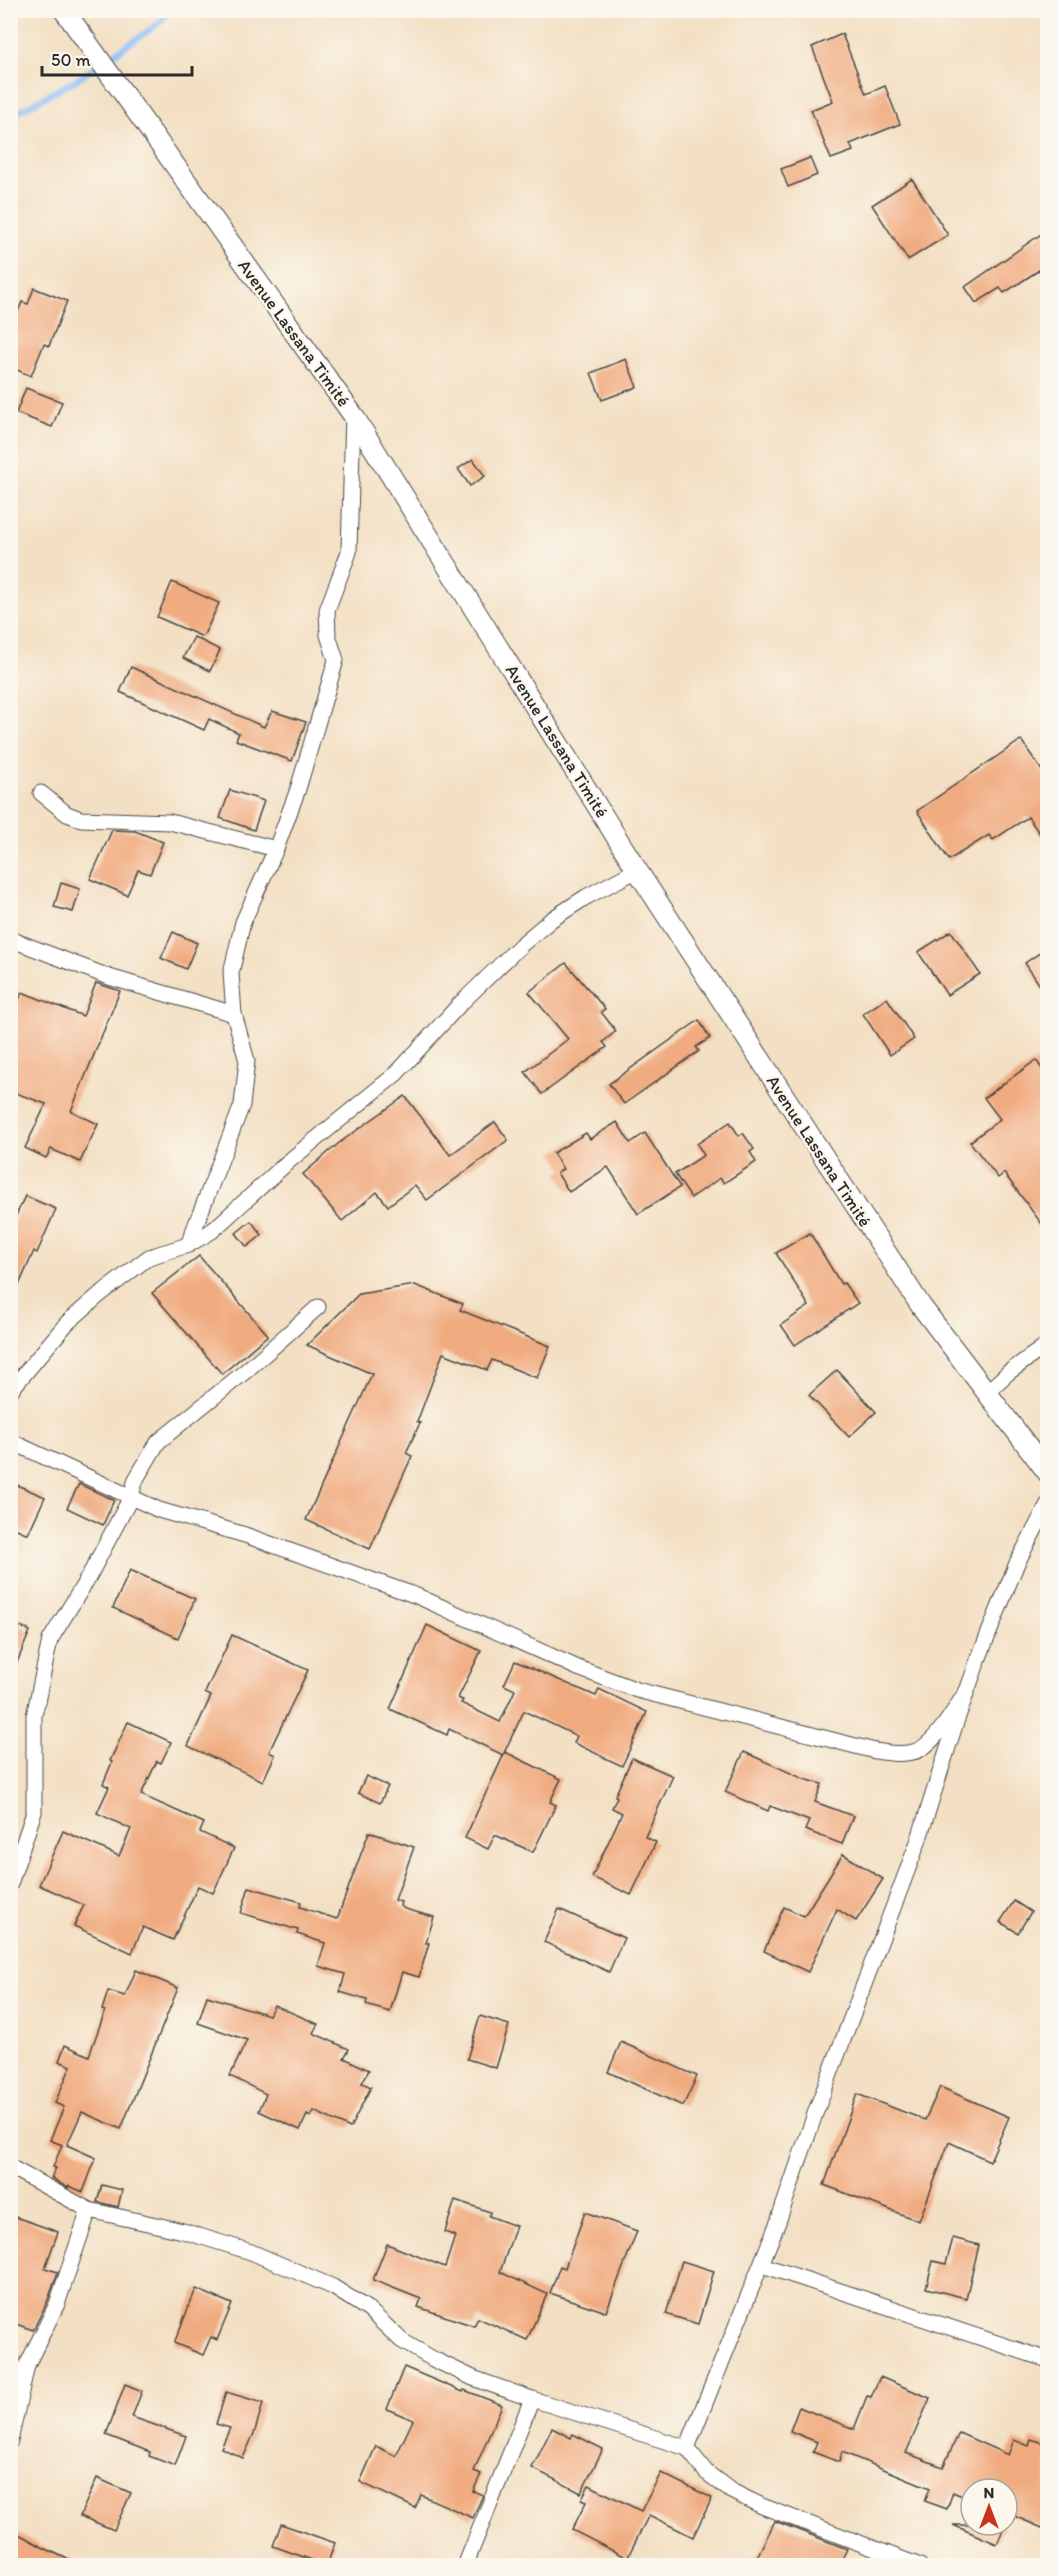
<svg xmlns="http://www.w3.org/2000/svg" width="1058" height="2576" font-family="Itim,sans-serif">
	<rect width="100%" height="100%" fill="#fbf7ec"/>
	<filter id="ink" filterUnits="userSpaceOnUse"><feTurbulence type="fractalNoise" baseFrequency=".0167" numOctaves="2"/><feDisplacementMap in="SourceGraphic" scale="12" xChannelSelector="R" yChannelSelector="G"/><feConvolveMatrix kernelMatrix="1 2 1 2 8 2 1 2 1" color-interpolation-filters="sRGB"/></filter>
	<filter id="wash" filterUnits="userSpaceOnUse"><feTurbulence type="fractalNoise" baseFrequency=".008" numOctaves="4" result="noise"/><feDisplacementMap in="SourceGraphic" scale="24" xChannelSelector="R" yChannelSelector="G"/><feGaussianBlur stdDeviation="1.35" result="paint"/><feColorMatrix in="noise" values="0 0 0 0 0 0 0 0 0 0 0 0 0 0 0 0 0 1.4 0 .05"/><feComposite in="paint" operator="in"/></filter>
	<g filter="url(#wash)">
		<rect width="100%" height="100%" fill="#f3dfc3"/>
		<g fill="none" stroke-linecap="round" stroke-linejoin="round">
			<path stroke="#86bcf5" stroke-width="6" d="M10,116L76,80L158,24L171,10"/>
		</g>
		<g id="blocks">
			<g fill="#f0ab80">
				<path d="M842,34L866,94L885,86L900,124L850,144L853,151L831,159L811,110L833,101L812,47Z"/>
				<path d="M810,158L817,175L788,187L781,169Z"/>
				<path d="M912,179L948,235L908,260L872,205Z"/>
				<path d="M1047,230V265L1004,293L1000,288L976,303L965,287Z"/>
				<path d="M34,288L67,301L49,346L44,344L31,376L10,367V330L22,302L28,304Z"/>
				<path d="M626,359L637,387L602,400L591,373Z"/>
				<path d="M26,388L62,402L52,427L16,413Z"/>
				<path d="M473,459L485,476L470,486L458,469Z"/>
				<path d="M172,582L219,603L203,637L157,617Z"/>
				<path d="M194,637L220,650L210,671L183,658Z"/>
				<path d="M131,667L264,727L272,711L306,722L292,761L236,740L239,733L209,719L204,730L120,692Z"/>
				<path d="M1021,740L1047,778V844L1028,817L993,840L989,835L949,860L917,811Z"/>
				<path d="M230,790L264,801L254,830L220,818Z"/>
				<path d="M112,830L135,831L163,842L150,874L138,870L127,895L90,879Z"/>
				<path d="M61,883L80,889L73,912L54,907Z"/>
				<path d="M951,931L980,974L947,995L918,952Z"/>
				<path d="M173,932L197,943L186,969L161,958Z"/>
				<path d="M1047,948V996L1025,963Z"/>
				<path d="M566,963L605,1009L601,1012L616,1031L603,1042L607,1047L542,1094L525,1072L568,1039L529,992Z"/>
				<path d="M96,983L120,991L71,1111L98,1124L80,1162L51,1149L46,1158L25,1148L46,1104L10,1091V1024L22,992L83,1016Z"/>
				<path d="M887,998L914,1039L890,1055L863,1014Z"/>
				<path d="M699,1020L710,1038L696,1047L699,1051L624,1104L609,1084Z"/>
				<path d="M1036,1060L1047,1076V1231L1004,1173L998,1178L970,1142L1000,1119L984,1098Z"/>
				<path d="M405,1096L450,1155L495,1122L508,1140L427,1200L415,1185L388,1206L377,1192L342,1221L303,1174L339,1143Z"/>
				<path d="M617,1122L630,1143L645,1133L680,1187L638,1214L608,1167L569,1192L557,1173L563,1169L553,1153L586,1133L590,1139Z"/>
				<path d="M730,1122L739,1136L743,1133L754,1149L750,1152L756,1162L724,1183L720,1178L691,1198L675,1174L704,1155L697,1144Z"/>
				<path d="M25,1196L56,1209L37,1253L34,1251L10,1305V1229Z"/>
				<path d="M251,1221L262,1235L247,1247L236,1233Z"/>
				<path d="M810,1233L841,1284L844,1283L858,1303L795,1345L781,1325L809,1306L776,1253Z"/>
				<path d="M199,1256L268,1335L222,1374L152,1293Z"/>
				<path d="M415,1285L463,1304L460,1310L550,1346L537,1378L492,1360L487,1370L443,1353L417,1422L420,1423L406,1453L412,1456L370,1549L306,1520L372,1374L307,1345L359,1294Z"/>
				<path d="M837,1370L876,1412L849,1437L809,1395Z"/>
				<path d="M10,1482L45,1497L28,1534L10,1526Z"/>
				<path d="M79,1484L114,1500L103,1525L67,1508Z"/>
				<path d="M130,1570L195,1599L178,1638L113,1608Z"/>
				<path d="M10,1622L30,1631L11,1677H10Z"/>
				<path d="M427,1625L481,1651L458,1698L463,1700L461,1703L500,1722L515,1690L504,1685L515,1661L596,1696L599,1689L647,1712L622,1766L574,1743L577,1736L524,1711L503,1755L449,1729L447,1735L390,1709Z"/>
				<path d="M232,1635L308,1670L269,1752L275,1755L263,1781L188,1746L211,1696L205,1693Z"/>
				<path d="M128,1722L171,1742L161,1763L157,1761L141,1795L204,1823L200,1832L234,1848L213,1893L198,1886L173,1940L143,1927L132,1953L74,1926L84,1905L39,1885L63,1831L119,1856L131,1829L97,1813L109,1787L103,1784L112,1762L110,1761Z"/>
				<path d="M505,1752L561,1779L550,1802L556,1805L533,1852L495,1835L488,1849L465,1838Z"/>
				<path d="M744,1752L804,1779L822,1784L815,1802L853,1816L842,1844L805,1830L809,1821L770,1806L768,1811L725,1792Z"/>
				<path d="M632,1758L673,1776L645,1837L656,1842L631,1895L592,1877L622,1813L612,1808L617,1797L615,1796Z"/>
				<path d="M366,1776L388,1786L380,1803L358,1793Z"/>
				<path d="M369,1832L414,1847L395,1900L401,1902L400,1906L405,1909L434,1917L426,1943H429L419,1977L402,1972L390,2012L366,2005L367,2000L340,1992L345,1974L318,1966L325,1943L297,1934L298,1930L241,1913L249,1887L301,1902L300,1907L337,1919Z"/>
				<path d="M843,1854L883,1879L856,1921L837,1909L808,1972L764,1951L784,1907L804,1916Z"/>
				<path d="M1014,1901L1031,1912L1018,1933L1000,1922Z"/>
				<path d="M559,1909L624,1938L609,1972L544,1942Z"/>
				<path d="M136,1970L178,1988L121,2129L82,2112L67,2145L96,2158L83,2192L69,2186L68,2188L51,2178L56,2168L53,2167L62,2145L50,2140L64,2107L55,2103L71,2066L59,2061L65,2045L89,2056L105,2011L102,2010L108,1991L125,1996Z"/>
				<path d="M207,1996L269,2015L274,2005L318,2024L313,2033L349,2049L344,2058L369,2070L362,2083L371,2087L350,2128L314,2111L311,2117L307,2115L300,2130L259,2111L266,2094L230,2076L247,2040L198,2023Z"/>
				<path d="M480,2016L509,2025L496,2068L467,2059Z"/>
				<path d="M621,2042L697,2076L683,2106L608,2072Z"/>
				<path d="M940,2087L1009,2117L990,2161L949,2142L919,2221L824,2185L857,2094L925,2120Z"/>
				<path d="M102,2185L122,2190L118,2207L97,2202Z"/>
				<path d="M455,2200L490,2212L489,2216L516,2226L500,2272L547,2294L527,2340L478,2318L474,2326L418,2307L421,2299L373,2280L387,2244L445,2267L455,2236L445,2232Z"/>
				<path d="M585,2212L637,2231L606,2312L550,2293L560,2266L565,2268Z"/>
				<path d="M10,2215L58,2232L45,2268L58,2272L48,2300L33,2330L10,2322Z"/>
				<path d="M953,2238L979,2245L966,2298L926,2288L933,2261L946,2264Z"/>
				<path d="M682,2261L714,2271L698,2324L666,2314Z"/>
				<path d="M196,2289L232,2304L217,2340L211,2337L203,2355L174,2343Z"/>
				<path d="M404,2367L463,2392L464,2390L502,2405L474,2471L481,2474L473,2491L483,2495L473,2518L421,2495L415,2508L360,2482L376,2446L396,2456L413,2420L387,2409Z"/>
				<path d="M880,2377L930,2398L906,2453L943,2467L959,2433L1008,2455L1014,2440L1029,2446L1031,2439L1047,2444V2530L1007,2513V2489H971V2500L953,2492L947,2509L925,2501L930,2488L842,2452L839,2462L813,2452L817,2442L790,2431L799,2407L854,2429L867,2396L871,2397Z"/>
				<path d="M125,2384L142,2391L132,2417L186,2436L175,2466L149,2456L150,2452L106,2435Z"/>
				<path d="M226,2392L263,2403L255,2431L243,2458L221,2448L230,2428L216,2424Z"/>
				<path d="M552,2428L571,2438L573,2434L603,2449L581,2493L532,2468Z"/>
				<path d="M661,2473L712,2498L693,2537L649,2515L627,2558L572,2530L586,2502L581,2500L589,2485L641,2511Z"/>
				<path d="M97,2478L131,2493L114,2530L80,2516Z"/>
				<path d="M775,2521L847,2549L839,2565H753Z"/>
				<path d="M281,2524L335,2543L327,2565H310L312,2560L273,2546Z"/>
				<path d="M953,2525H1005L997,2544Z"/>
				<path d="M10,2529L42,2547L80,2565H10Z"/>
			</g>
		</g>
	</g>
	<g filter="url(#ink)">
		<use href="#blocks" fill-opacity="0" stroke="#494642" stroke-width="1.5"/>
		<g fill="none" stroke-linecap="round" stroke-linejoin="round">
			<defs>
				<g id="minor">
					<path d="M41,793L67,814L81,819L170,822L276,849"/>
					<path d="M10,939L109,977L234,1014"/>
					<path d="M188,1245L242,1105L247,1061L234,1014L231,973L243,922L276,849L298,789L336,660L328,635L327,610L349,552L353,415"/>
					<path d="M10,1391L67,1323L98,1296L149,1257L188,1245L212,1231L289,1161L396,1074L460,1004L521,945L552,919L586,897L637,870"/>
					<path d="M986,1393L1009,1372L1048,1344"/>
					<path d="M10,1441L159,1510L245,1535L417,1596L578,1668L637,1690L875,1751C888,1753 900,1755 913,1752C933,1748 955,1709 966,1692"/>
					<path d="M10,1884L34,1812V1716L50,1640L88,1578L130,1499L136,1479L158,1442L247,1370L318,1307"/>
					<path d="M10,2167L89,2210L183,2231L251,2252L333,2287L369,2310L402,2341L433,2359L473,2378L532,2399L687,2448L706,2472L731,2491L762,2506L920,2566"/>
					<path d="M762,2265L1048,2360"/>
					<path d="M10,2441L27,2365L57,2304L89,2210"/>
					<path d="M687,2448L778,2222L816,2111L918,1842L956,1722L978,1660L1017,1563L1048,1504"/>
					<path d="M465,2566L532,2399"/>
				</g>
				<path id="tertiary" d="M64,10L353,415L637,870L921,1306L1048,1473"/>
			</defs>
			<use href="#minor" stroke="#494642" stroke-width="17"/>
			<use href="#tertiary" stroke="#494642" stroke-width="22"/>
			<use href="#minor" stroke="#fff" stroke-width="15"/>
			<use href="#tertiary" stroke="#fff" stroke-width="20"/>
		</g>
	</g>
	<g text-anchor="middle" stroke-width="5" stroke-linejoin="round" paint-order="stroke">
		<g font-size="18" fill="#2b2b2b" stroke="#fbf7ec">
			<text transform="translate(294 333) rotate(54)" y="6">Avenue Lassana Timité</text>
			<text transform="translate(557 741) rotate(58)" y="6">Avenue Lassana Timité</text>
			<text transform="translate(819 1151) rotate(57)" y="6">Avenue Lassana Timité</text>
		</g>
	</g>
	<rect width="1058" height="2576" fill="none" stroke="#fbf7ec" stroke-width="36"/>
	<g transform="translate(989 2507)"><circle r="28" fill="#fbf7ec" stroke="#a8a59f" stroke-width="1.5"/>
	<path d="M0-4.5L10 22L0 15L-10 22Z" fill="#c8321e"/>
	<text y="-9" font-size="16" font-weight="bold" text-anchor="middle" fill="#2b2b2b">N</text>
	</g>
	<path d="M42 66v9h150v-9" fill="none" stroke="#2b2b2b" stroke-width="3"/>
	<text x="51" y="66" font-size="18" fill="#2b2b2b" stroke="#fbf7ec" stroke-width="4.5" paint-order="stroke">50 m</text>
</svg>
